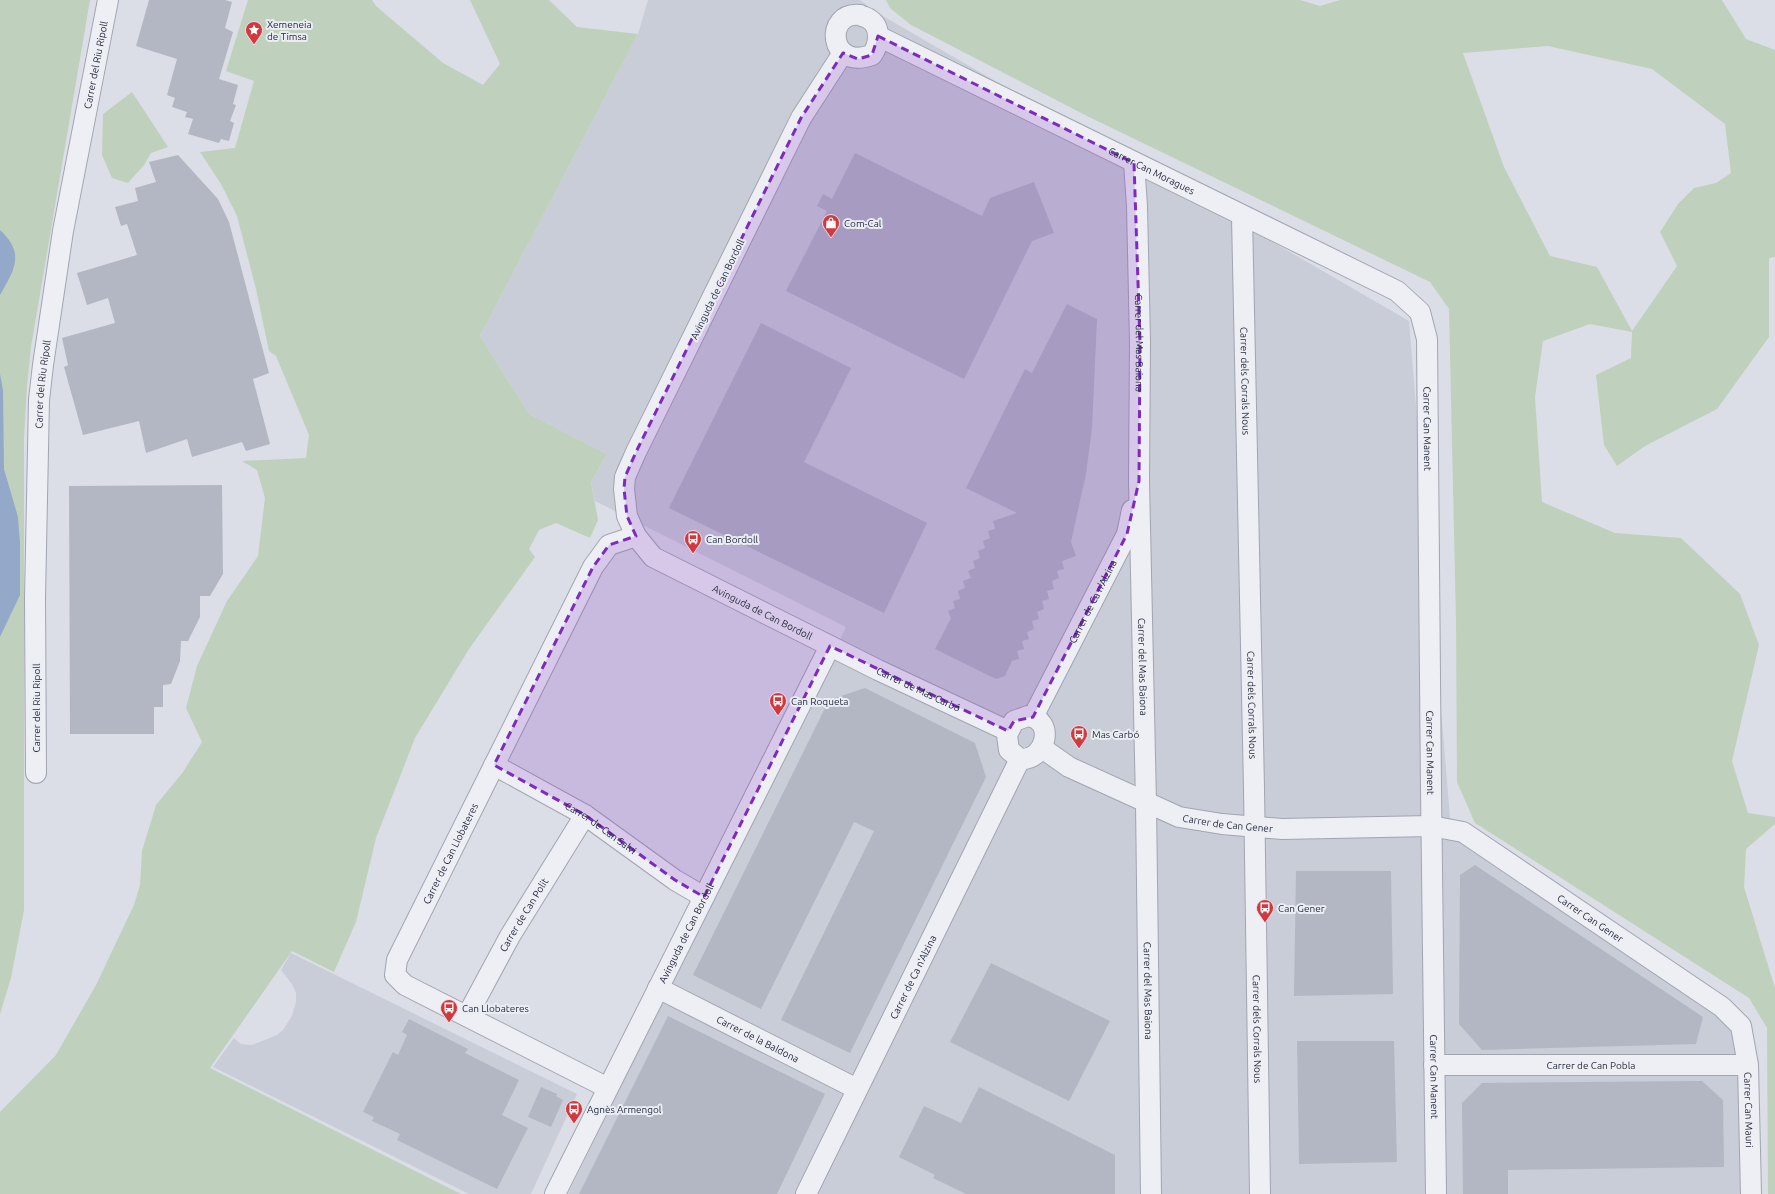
<svg xmlns="http://www.w3.org/2000/svg" width="1775" height="1194" font-family="Ubuntu,sans-serif">
	<rect width="100%" height="100%" fill="#dbdee6"/>
	<g fill="#c9cdd8">
		<path d="M648,0H860L876,12L1409,321L1450,818L1754,1035L1758,1194H568L846,627L595,501L591,482L607,454L529,414L480,336L638,34Z"/>
		<path d="M291,953L577,1094L531,1194H469L213,1067L234,1038L241,1044L252,1045L277,1035L283,1030L292,1016L296,1002V993L292,984L281,970Z"/>
	</g>
	<g fill="#bfd1bc" fill-rule="evenodd">
		<path d="M0,0H90L31,347L27,386L24,438V910L11,978L0,1014Z"/>
		<path d="M248,0H372L376,6L443,63L483,85L500,64L470,0H549L577,27L638,34L480,336L529,414L607,454L591,482L598,520L590,538L556,523L539,530L529,549L535,557L469,649L415,738L376,838L356,922L334,972L292,951L210,1068L461,1194H0V1112L56,1055L96,985L134,905L140,885L142,851L156,805L183,772L202,742L186,708L197,666L227,601L258,556L265,498L257,470L242,461L306,458L309,435L276,356L269,351L256,289L237,216L221,184L200,152L235,148L254,81L226,71Z"/>
		<path d="M886,0H1300L1320,6L1340,0H1722L1746,39L1775,50V257L1769,258V337L1717,409L1645,446L1617,466L1604,445L1596,375L1631,358L1632,332L1590,324L1543,341L1535,397L1542,502L1615,533L1681,538L1740,594L1759,645L1732,761L1748,813L1775,817V824L1746,849L1744,887L1775,988V1194H1768L1767,1028L1749,998L1475,823L1457,782L1456,620L1449,309L1430,282L1087,116L911,25L890,8ZM1548,46L1652,69L1725,124L1731,173L1716,183L1694,188L1678,204L1660,232L1677,266L1632,331L1597,267L1550,256L1504,167L1463,53Z"/>
		<path d="M132,92L168,147L151,153L144,165L128,183L112,178L102,155L103,114Z"/>
	</g>
	<g fill="#94a8c9">
		<path d="M0,230C25,253 15,269 0,295Z"/>
		<path d="M0,374L3,390L4,469L18,517L20,543V595L0,637Z"/>
	</g>
	<g fill="#b2b7c3">
		<path d="M149,0H225L232,2L225,28L233,32L219,79L238,85L233,104L236,105L230,121L234,123L229,141L221,139L219,143L188,134L193,119L185,117L187,112L172,107L175,98L167,95L177,59L136,46Z"/>
		<path d="M855,153L982,216L990,198L1034,182L1054,233L1032,241L964,379L786,291L827,211L817,206L823,194L832,199Z"/>
		<path d="M178,155L218,199L229,222L269,373L253,379L270,444L246,451L242,442L192,457L187,439L146,453L139,421L83,435L64,367L68,365L62,338L115,323L108,298L87,305L77,273L137,255L127,224L121,226L115,207L138,201L135,188L156,182L149,162Z"/>
		<path d="M1067,304L1097,319L1092,428L1086,474L1071,542L1076,556L1062,561L1064,569L1057,571L1059,578L1052,581L1054,589L1047,591L1049,599L1042,601L1044,609L1037,612L1039,619L1032,621L1034,629L1027,632L1029,639L1022,641L1024,649L1017,651L1019,659L1012,661L1005,676L996,679L935,649L951,618L948,611L955,608L953,601L960,599L958,591L965,588L963,581L971,578L968,571L975,568L973,561L980,558L978,551L985,548L983,541L990,538L988,531L995,529L993,521L1017,513L966,488L1025,369L1032,373Z"/>
		<path d="M761,323L851,368L804,462L927,523L884,613L669,508Z"/>
		<path d="M222,485L223,574L210,596H200V617L188,641H181L180,661L171,684L163,685V707H154V734H70L69,486Z"/>
		<path d="M865,688L975,743L986,777L850,1053L781,1020L874,831L854,822L761,1009L693,975L829,700Z"/>
		<path d="M1475,865L1703,1017L1696,1044L1482,1050L1459,1024L1460,875Z"/>
		<path d="M1296,871H1391L1393,994L1294,996Z"/>
		<path d="M991,963L1110,1021L1069,1101L950,1042Z"/>
		<path d="M668,1016L825,1094L777,1194H579Z"/>
		<path d="M409,1019L468,1049L465,1053L519,1080L502,1115L528,1128L497,1189L397,1140L400,1134L372,1121L374,1117L363,1112L393,1052L398,1055L407,1035L402,1032Z"/>
		<path d="M1297,1041H1394L1397,1162L1299,1164Z"/>
		<path d="M1702,1081L1723,1100L1724,1167L1508,1170V1194H1463L1462,1103L1482,1083Z"/>
		<path d="M541,1087L557,1094L556,1096L563,1100L551,1127L528,1117Z"/>
		<path d="M979,1087L1115,1155V1194H966L933,1178L935,1175L899,1157L924,1106L961,1123Z"/>
	</g>
	<g fill="none" stroke-linecap="round" stroke-linejoin="round">
		<defs>
			<g id="minor">
				<path d="M860,15C863,17 867,17 869,19C882,27 879,45 872,55C828,71 824,11 860,15Z"/>
				<path id="s1" d="M878,36L1397,291L1420,312L1427,339L1431,789L1436,1194"/>
				<path id="s2" d="M843,53L801,118L636,452L625,477L624,489L627,516L636,536L653,557L878,670L1008,731"/>
				<path id="s3" d="M1134,163L1137,206L1140,342L1139,481L1146,803L1151,1194"/>
				<path id="s4" d="M1242,216L1254,788L1260,1194"/>
				<path d="M1028,716C1056,720 1046,761 1020,759L1009,750L1007,735L1014,721Z"/>
				<path id="s5" d="M1033,717L1127,534L1132,510"/>
				<path id="s6" d="M1042,748L1069,767L1179,817L1222,824L1282,829L1431,826L1463,832L1722,1007L1741,1026L1748,1065L1751,1194"/>
				<path id="s7" d="M494,765L585,815L675,880L704,897"/>
				<path id="s8" d="M36,773L35,598L39,400L43,365L63,231L108,0"/>
				<path id="s9" d="M658,988L857,1089"/>
				<path id="s10" d="M467,1016L510,936L585,815"/>
				<path id="s11" d="M1434,1065H1748"/>
				<path id="s12" d="M608,1088L405,985L395,975L397,960L593,567L609,545L636,536"/>
				<path id="s13" d="M555,1194L830,646"/>
				<path id="s14" d="M806,1194L1020,759"/>
			</g>
		</defs>
		<use href="#minor" stroke="#a1a5b0" stroke-width="22"/>
		<use href="#minor" stroke="#eeeff5" stroke-width="20"/>
	</g>
	<path fill="#7b2cbf" fill-opacity="0.2" stroke="#7b2cbf" stroke-width="3" stroke-dasharray="8 5" stroke-linejoin="round" d="M878,36L1134,163L1140,342L1139,481L1127,534L1033,717L1014,721L1008,731L830,646L704,897L675,880L585,815L494,765L593,567L609,545L636,536L627,516L624,489L625,477L636,452L801,118L843,53L858,59L872,55Z"/>
	<defs>
		<symbol id="sight-pin" viewBox="-11 -11 22 30"><path d="M0 17L-7.5 6A9.5 9.5 0 1 1 7.5 6Z" fill="#d3383f" stroke="#eaedf4"/><path d="M0-6L1.8-2.2L6-1.7L2.9 1.2L3.7 5.4L0 3.3L-3.7 5.4L-2.9 1.2L-6-1.7L-1.8-2.2Z" fill="#fff"/></symbol>
		<symbol id="shop-pin" viewBox="-11 -11 22 30"><path d="M0 17L-7.5 6A9.5 9.5 0 1 1 7.5 6Z" fill="#d3383f" stroke="#eaedf4"/><path d="M-5-2.5h2.3a2.7 3.5 0 0 1 5.4 0H5L5.5 6h-11ZM-1.5-2.5h3a1.5 2.3 0 0 0-3 0Z" fill="#fff"/></symbol>
		<symbol id="bus-pin" viewBox="-11 -11 22 30"><path d="M0 17L-7.5 6A9.5 9.5 0 1 1 7.5 6Z" fill="#d3383f" stroke="#eaedf4"/><path d="M-5-6H5V4H4V6H2V4H-2V6H-4V4H-5ZM-3.5-4V0h7V-4ZM-3.5 1.2v1.5H-2V1.2ZM2 1.2v1.5H3.5V1.2Z" fill="#fff"/></symbol>
	</defs>
	<g fill-rule="evenodd">
		<use href="#sight-pin" x="244" y="20" width="20" height="27"/>
		<use href="#shop-pin" x="821" y="213" width="20" height="27"/>
		<use href="#bus-pin" x="683" y="529" width="20" height="27"/>
		<use href="#bus-pin" x="768" y="691" width="20" height="27"/>
		<use href="#bus-pin" x="1069" y="724" width="20" height="27"/>
		<use href="#bus-pin" x="1255" y="898" width="20" height="27"/>
		<use href="#bus-pin" x="439" y="998" width="20" height="27"/>
		<use href="#bus-pin" x="564" y="1099" width="20" height="27"/>
	</g>
	<g text-anchor="middle" stroke-width="4" stroke-linejoin="round" paint-order="stroke">
		<g font-size="10" fill="#252b3d" stroke="#eaedf4" text-anchor="start">
			<text x="267" y="28">Xemeneia<tspan x="267" dy="12">de Timsa</tspan></text>
			<text x="844" y="227">Com-Cal</text>
			<text x="706" y="543">Can Bordoll</text>
			<text x="791" y="705">Can Roqueta</text>
			<text x="1092" y="738">Mas Carbó</text>
			<text x="1278" y="912">Can Gener</text>
			<text x="462" y="1012">Can Llobateres</text>
			<text x="587" y="1113">Agnès Armengol</text>
		</g>
		<g font-size="10" fill="#252b3d" stroke="#eaedf4">
			<text dy="4" stroke="none"><textPath href="#s8" startOffset="713">Carrer del Riu Ripoll</textPath></text>
			<text dy="4" stroke="none"><textPath href="#s1" startOffset="305">Carrer Can Moragues</textPath></text>
			<text transform="translate(717 289) rotate(-64)" y="4">Avinguda de Can Bordoll</text>
			<text dy="4" stroke="none"><textPath href="#s3" startOffset="180">Carrer del Mas Baiona</textPath></text>
			<text dy="4" stroke="none"><textPath href="#s4" startOffset="165">Carrer dels Corrals Nous</textPath></text>
			<text dy="4" stroke="none"><textPath href="#s8" startOffset="389">Carrer del Riu Ripoll</textPath></text>
			<text dy="4" stroke="none"><textPath href="#s1" startOffset="727">Carrer Can Manent</textPath></text>
			<text dy="4" stroke="none"><textPath href="#s5" startOffset="130">Carrer de Ca n'Alzina</textPath></text>
			<text dy="4" stroke="none"><textPath href="#s2" startOffset="688">Avinguda de Can Bordoll</textPath></text>
			<text dy="4" stroke="none"><textPath href="#s3" startOffset="504">Carrer del Mas Baiona</textPath></text>
			<text dy="4" stroke="none"><textPath href="#s2" startOffset="862">Carrer de Mas Carbó</textPath></text>
			<text dy="4" stroke="none"><textPath href="#s4" startOffset="489">Carrer dels Corrals Nous</textPath></text>
			<text transform="translate(36 708) rotate(-90)" y="4">Carrer del Riu Ripoll</text>
			<text dy="4" stroke="none"><textPath href="#s1" startOffset="1051">Carrer Can Manent</textPath></text>
			<text dy="4" stroke="none"><textPath href="#s6" startOffset="203">Carrer de Can Gener</textPath></text>
			<text dy="4" stroke="none"><textPath href="#s7" startOffset="124">Carrer de Can Salvi</textPath></text>
			<text dy="4" stroke="none"><textPath href="#s12" startOffset="376">Carrer de Can Llobateres</textPath></text>
			<text dy="4" stroke="none"><textPath href="#s10" startOffset="116">Carrer de Can Polit</textPath></text>
			<text dy="4" stroke="none"><textPath href="#s6" startOffset="593">Carrer Can Gener</textPath></text>
			<text dy="4" stroke="none"><textPath href="#s13" startOffset="292">Avinguda de Can Bordoll</textPath></text>
			<text dy="4" stroke="none"><textPath href="#s14" startOffset="242">Carrer de Ca n'Alzina</textPath></text>
			<text dy="4" stroke="none"><textPath href="#s3" startOffset="828">Carrer del Mas Baiona</textPath></text>
			<text dy="4" stroke="none"><textPath href="#s4" startOffset="813">Carrer dels Corrals Nous</textPath></text>
			<text dy="4" stroke="none"><textPath href="#s9" startOffset="112">Carrer de la Baldona</textPath></text>
			<text dy="4" stroke="none"><textPath href="#s11" startOffset="157">Carrer de Can Pobla</textPath></text>
			<text dy="4" stroke="none"><textPath href="#s1" startOffset="1375">Carrer Can Manent</textPath></text>
			<text dy="4" stroke="none"><textPath href="#s6" startOffset="863">Carrer Can Mauri</textPath></text>
		</g>
	</g>
</svg>
